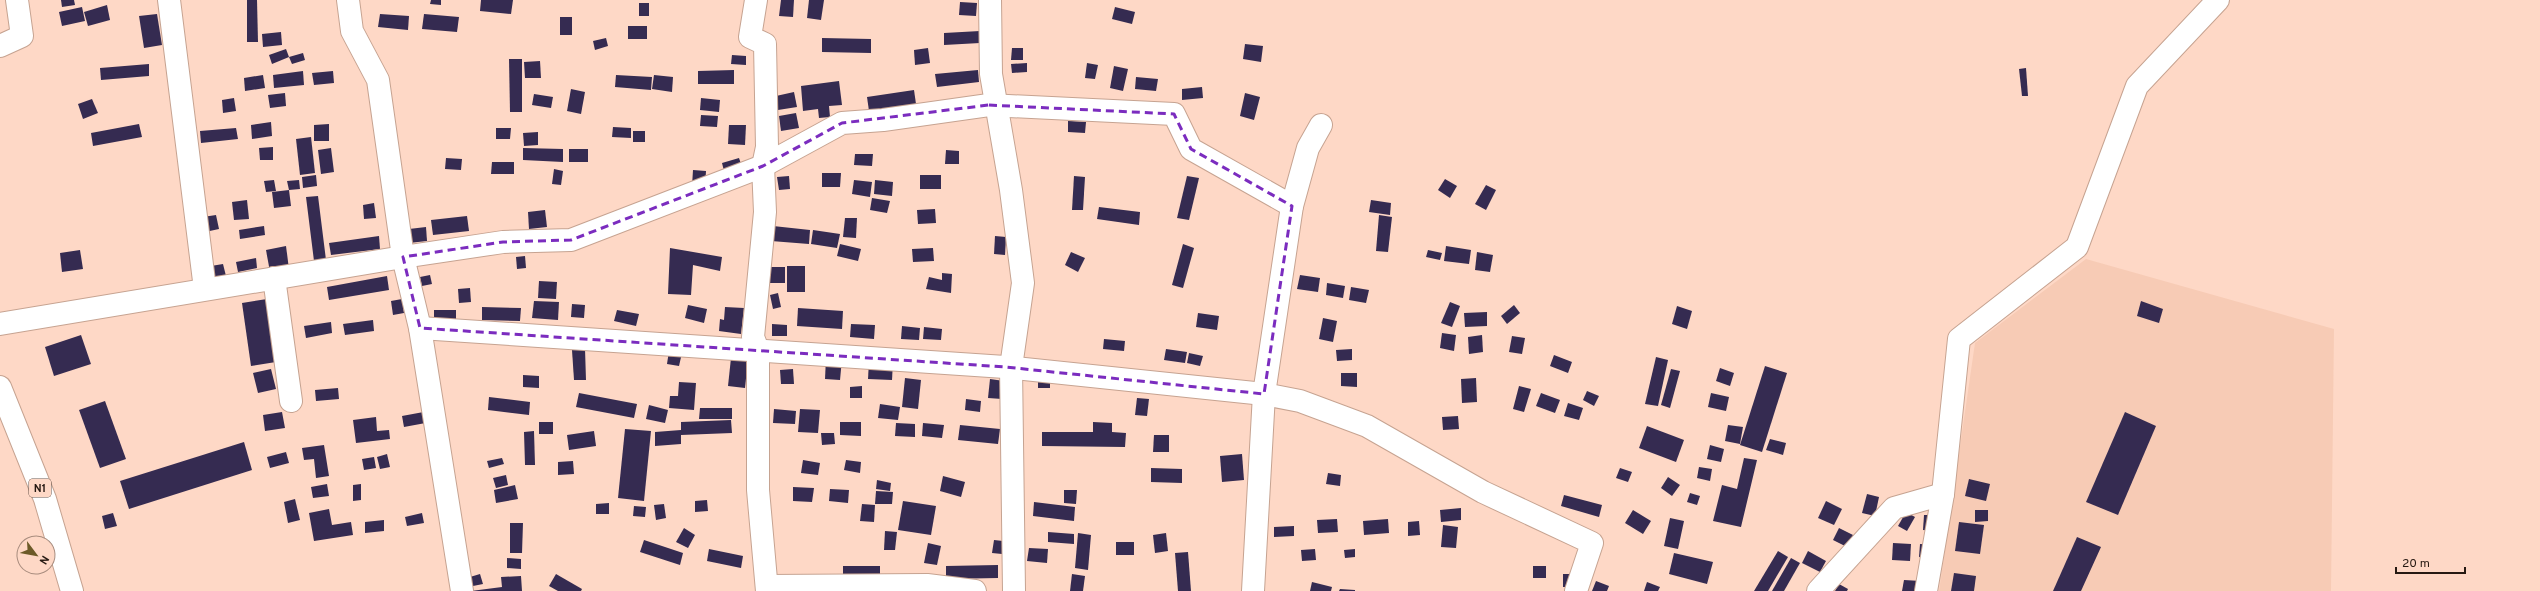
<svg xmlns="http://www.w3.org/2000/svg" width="2540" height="591" font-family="Overpass,sans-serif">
	<rect width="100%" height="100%" fill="#fed8c6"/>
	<path fill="#f7cbb5" d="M2086,259L2334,329L2331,591H1939L1975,343Z"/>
	<g fill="#352b51">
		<path d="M61,0H74L75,5L62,7Z"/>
		<path d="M247,0H257L258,42H247Z"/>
		<path d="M431,0H441V5L430,4Z"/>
		<path d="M481,0H513L511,14L480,11Z"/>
		<path d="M781,0H794L793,17L779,16Z"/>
		<path d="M809,0H824L821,20L807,18Z"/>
		<path d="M960,2L977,3L976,16L959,15Z"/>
		<rect x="639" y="3" width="10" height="13"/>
		<path d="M107,5L110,20L88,26L84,12Z"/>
		<path d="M82,7L85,21L62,26L59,12Z"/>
		<path d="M1115,7L1135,12L1132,24L1112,19Z"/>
		<path d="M157,14L162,45L144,48L139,16Z"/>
		<path d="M380,14L409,16L408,30L378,27Z"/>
		<path d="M424,14L459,17L457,32L422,29Z"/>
		<rect x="560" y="17" width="12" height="18"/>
		<rect x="628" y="26" width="19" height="13"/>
		<path d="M980,31V43L944,45V33Z"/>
		<path d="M281,32L282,45L263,47L262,34Z"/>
		<path d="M606,38L608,46L595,50L593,41Z"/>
		<path d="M822,38L871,39V53L822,52Z"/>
		<path d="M1245,44L1263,46L1261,62L1243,59Z"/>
		<path d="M928,48L930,63L915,65L914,50Z"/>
		<path d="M1012,48H1023V60H1011Z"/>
		<path d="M286,49L289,57L272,64L269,55Z"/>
		<path d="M303,53L305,60L292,64L289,57Z"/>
		<path d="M732,55L746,56V65L731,64Z"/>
		<path d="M509,59H522V112H510Z"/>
		<path d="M540,61L541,78H525L524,62Z"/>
		<path d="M1027,63V72L1012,73L1011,64Z"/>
		<path d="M1087,63L1098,65L1095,79L1085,78Z"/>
		<path d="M149,64V76L101,80L100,68Z"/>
		<path d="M1114,66L1128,69L1123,91L1110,88Z"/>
		<path d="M2026,68L2028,96H2022L2019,69Z"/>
		<path d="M734,70V84H698V71Z"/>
		<path d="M978,70L979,82L937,87L935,74Z"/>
		<path d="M303,71L304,85L274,88L273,75Z"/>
		<path d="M333,71L334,83L314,85L312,73Z"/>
		<path d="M263,75L265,88L245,91L244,78Z"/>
		<path d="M616,75L652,77L651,90L615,87Z"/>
		<path d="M654,75L673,77L672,92L652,89Z"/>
		<path d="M1136,77L1158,79L1156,91L1135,89Z"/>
		<path d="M839,81L842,105L829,106L830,117L819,118L818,109L803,111L801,86Z"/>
		<path d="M1202,87L1203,98L1182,100V89Z"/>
		<path d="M571,89L585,92L581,114L567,111Z"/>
		<path d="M914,90L916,104L869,111L867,97Z"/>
		<path d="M794,92L797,107L778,110L776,96Z"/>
		<path d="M285,93L286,106L270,108L268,95Z"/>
		<path d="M1245,93L1260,97L1254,120L1240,116Z"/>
		<path d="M534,94L553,97L551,108L532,105Z"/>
		<path d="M234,98L236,111L223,113L222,100Z"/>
		<path d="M701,98L720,100L719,112L700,110Z"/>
		<path d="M92,99L98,113L83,119L78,104Z"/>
		<path d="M796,113L799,128L781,131L779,116Z"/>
		<path d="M701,115L718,116L717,127L700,126Z"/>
		<path d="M1068,121L1086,122L1085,133L1068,132Z"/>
		<path d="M271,122L272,136L252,139L251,125Z"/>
		<path d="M139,124L142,137L93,146L91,133Z"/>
		<path d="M329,124V141H314V125Z"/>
		<path d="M729,125H746L745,145L728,144Z"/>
		<path d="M613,127L631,128V138L612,137Z"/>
		<path d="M236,128L238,139L201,143L200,131Z"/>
		<path d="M496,128H511L510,139H496Z"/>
		<rect x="633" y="131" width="12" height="11"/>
		<path d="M538,132V145L524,146L523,133Z"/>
		<path d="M311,137L315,173L300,175L296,139Z"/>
		<path d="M273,147V160H260L259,148Z"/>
		<path d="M331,148L334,172L321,174L318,150Z"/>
		<path d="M523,148L563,149V162L523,160Z"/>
		<rect x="569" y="149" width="19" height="13"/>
		<path d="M946,150L959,151V164H945Z"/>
		<path d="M855,154H873L872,166L854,165Z"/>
		<path d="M446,158L462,159L461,170L445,169Z"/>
		<path d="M739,158L743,170L725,175L722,163Z"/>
		<path d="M492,162H514V174H491Z"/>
		<path d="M554,169L563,171L561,185L552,184Z"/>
		<path d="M693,170L706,171L705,187L692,186Z"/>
		<path d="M822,173H841L840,187H822Z"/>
		<path d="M316,175L317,186L303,188L302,177Z"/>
		<rect x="920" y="175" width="21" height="14"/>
		<path d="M789,176L790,189L779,190L777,177Z"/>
		<path d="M1074,176L1085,177L1083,210H1072Z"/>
		<path d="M1187,176L1199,178L1189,220L1177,218Z"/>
		<path d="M1445,179L1457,186L1450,198L1438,190Z"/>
		<path d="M274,180L276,191L266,192L264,181Z"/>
		<path d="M299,180L300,189L289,190L287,181Z"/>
		<path d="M854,180L872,182L870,197L852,194Z"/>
		<path d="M875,180L893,182L892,196L874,194Z"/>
		<path d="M1486,185L1496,190L1486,210L1475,204Z"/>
		<path d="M289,190L291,206L274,208L272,192Z"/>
		<path d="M318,196L326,260L314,261L306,197Z"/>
		<path d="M872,198L890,201L887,213L870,210Z"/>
		<path d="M247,200L249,219L234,220L232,202Z"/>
		<path d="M1371,200L1391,203L1390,215L1369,212Z"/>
		<path d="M374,203L376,218L364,219L363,205Z"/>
		<path d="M1099,207L1140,212L1139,225L1097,219Z"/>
		<path d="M935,209L936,223L918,224L917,210Z"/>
		<path d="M545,210L547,227L529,229L528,212Z"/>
		<path d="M216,215L219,229L205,232L203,217Z"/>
		<path d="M1379,215L1392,217L1388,252L1376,251Z"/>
		<path d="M467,216L469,231L433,235L431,220Z"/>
		<path d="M845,218H857L856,238L843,237Z"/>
		<path d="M264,226L265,235L240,239L239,230Z"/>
		<path d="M773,226L810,230L809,244L771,241Z"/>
		<path d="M426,227L427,241L409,243V229Z"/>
		<path d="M813,230L840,234L837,248L811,244Z"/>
		<path d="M379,236L380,249L331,255L329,243Z"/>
		<path d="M995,236L1006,237L1005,255L994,254Z"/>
		<path d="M840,244L861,249L858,261L837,256Z"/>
		<path d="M1183,244L1194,248L1183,288L1172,285Z"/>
		<path d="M286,246L289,269L270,272L266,250Z"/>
		<path d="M1446,246L1471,250L1469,264L1444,261Z"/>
		<path d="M670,248L722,257L720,271L693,265L691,295L668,294Z"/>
		<path d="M933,248L934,261L913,262L912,249Z"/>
		<path d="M80,250L83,269L62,272L60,253Z"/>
		<path d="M1428,250L1442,253L1440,260L1426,257Z"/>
		<path d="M1071,252L1085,258L1078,272L1065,265Z"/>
		<path d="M1477,252L1493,255L1490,272L1475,270Z"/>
		<path d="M525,256L526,268L517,269L516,257Z"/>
		<path d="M256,258L257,268L238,272L236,262Z"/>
		<path d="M223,264L226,276L214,278L211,266Z"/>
		<rect x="787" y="266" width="18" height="26"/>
		<rect x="769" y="267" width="16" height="16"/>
		<path d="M942,273L952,274L951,293L926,289L929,277L942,280Z"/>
		<path d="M430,275L432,284L422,286L420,277Z"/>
		<path d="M1300,275L1320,278L1318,292L1297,289Z"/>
		<path d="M387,276L389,290L329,300L327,287Z"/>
		<path d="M539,281L557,282L556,299L538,298Z"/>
		<path d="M1327,283L1345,286L1343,298L1326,295Z"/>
		<path d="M1351,287L1369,290L1366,303L1349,300Z"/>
		<path d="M470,288L471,302L459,303L458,289Z"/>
		<path d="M778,293L781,307L773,309L770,295Z"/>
		<path d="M267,299L276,362L251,366L242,303Z"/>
		<path d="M402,299L404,313L393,315L391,301Z"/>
		<path d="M534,301L559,302L558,320L532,318Z"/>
		<path d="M2141,301L2163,309L2159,323L2137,316Z"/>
		<path d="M1450,302L1460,306L1452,327L1441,323Z"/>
		<path d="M572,304L585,305L584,318L571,317Z"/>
		<path d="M688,305L707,309L704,323L685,318Z"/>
		<path d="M1514,305L1520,313L1507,324L1501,316Z"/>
		<path d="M1677,306L1692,311L1687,329L1672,324Z"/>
		<path d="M482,307L521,308L520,321L482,320Z"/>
		<path d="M725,307L744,308L741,334L719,331L720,319L724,320Z"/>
		<path d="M798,308L843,311L842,329L797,326Z"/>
		<rect x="434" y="310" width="22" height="10"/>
		<path d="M617,310L639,314L636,326L614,321Z"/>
		<path d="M1487,312V326L1465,327L1464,313Z"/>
		<path d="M1198,313L1219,316L1217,330L1196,327Z"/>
		<path d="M1323,318L1337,321L1333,342L1319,339Z"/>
		<path d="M373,320L374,331L345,335L343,324Z"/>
		<path d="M331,322L332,333L306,338L304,326Z"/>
		<path d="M772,324L787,325V336H772Z"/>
		<path d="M851,324L875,325L874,339L850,337Z"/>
		<path d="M902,326L920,328L919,340L901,339Z"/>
		<path d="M924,327L942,329L941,340L923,339Z"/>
		<path d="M1442,333L1456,335L1454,351L1440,348Z"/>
		<path d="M81,335L91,364L54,376L45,347Z"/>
		<path d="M1482,335L1483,352L1469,354L1468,337Z"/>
		<path d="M1512,336L1525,338L1522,354L1509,352Z"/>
		<path d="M1104,339L1125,341L1124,351L1103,349Z"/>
		<path d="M585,349L586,380H574L572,350Z"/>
		<path d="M1166,349L1187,352L1185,363L1164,360Z"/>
		<path d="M1352,349V360L1337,361L1336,350Z"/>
		<path d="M669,351L682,353L679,366L667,364Z"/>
		<path d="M1189,353L1203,356L1200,366L1187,363Z"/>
		<path d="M1554,355L1572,362L1568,373L1550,366Z"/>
		<path d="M1656,357L1668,360L1658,406L1645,404Z"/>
		<path d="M731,358L748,359L745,388L728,386Z"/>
		<path d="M826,358L842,359L840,380L825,379Z"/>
		<path d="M869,361L893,362L892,380L868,379Z"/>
		<path d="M1765,366L1787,373L1762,452L1740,445Z"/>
		<path d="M1720,368L1734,373L1730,386L1716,381Z"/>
		<path d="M271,369L276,389L258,393L253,373Z"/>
		<path d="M793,369L794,384H781L780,370Z"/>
		<path d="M1671,369L1680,371L1670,408L1661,405Z"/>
		<path d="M1341,373H1357V387L1341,386Z"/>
		<path d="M523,375L539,376V388L523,387Z"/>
		<path d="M1038,377L1050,378V388H1038Z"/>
		<path d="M905,378L921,380L918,409L902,407Z"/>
		<path d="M1476,378L1477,402L1462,403L1461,379Z"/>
		<path d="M990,379L1004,381L1002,399L988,398Z"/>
		<path d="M679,382L696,383L694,410L669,408L670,396H678Z"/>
		<path d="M862,386V398H850V387Z"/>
		<path d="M1519,386L1531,389L1524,412L1513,409Z"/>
		<path d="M338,388L339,399L316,401L315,390Z"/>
		<path d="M1587,391L1599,396L1594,406L1583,400Z"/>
		<path d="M579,393L637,404L634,418L576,407Z"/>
		<path d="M1541,393L1560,400L1555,413L1536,406Z"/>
		<path d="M1711,393L1729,397L1726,411L1708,407Z"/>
		<path d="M489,397L530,402L529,415L488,410Z"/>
		<path d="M1137,398L1149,399L1147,416L1135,415Z"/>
		<path d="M966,399L981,401L980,412L965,410Z"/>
		<path d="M105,401L126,459L100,468L79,410Z"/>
		<path d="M1568,403L1583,408L1579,420L1564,416Z"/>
		<path d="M880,404L900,407L898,420L878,418Z"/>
		<path d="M649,405L668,410L665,423L646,419Z"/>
		<path d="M700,408H732V419H699Z"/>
		<path d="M774,409L796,411L795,424L773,423Z"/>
		<path d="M800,409L820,410L818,433L798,432Z"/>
		<path d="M429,411L431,422L404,427L402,416Z"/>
		<path d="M282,412L285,428L265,431L263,415Z"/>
		<path d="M2125,412L2156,426L2118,515L2086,502Z"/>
		<path d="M1458,416L1459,429L1443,430L1442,417Z"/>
		<path d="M376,417L377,431L389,430L390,439L356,443L353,420Z"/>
		<path d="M731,420L732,433L681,435V444L655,446V432L681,430V422Z"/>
		<rect x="539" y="422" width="14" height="12"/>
		<path d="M840,422H861V436L840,435Z"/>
		<path d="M1093,422L1112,423V432L1126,433L1125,447L1042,446V432H1093Z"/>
		<path d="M896,423L915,424V437L895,436Z"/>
		<path d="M923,423L944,425L942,438L922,436Z"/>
		<path d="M960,425L1000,429L998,444L958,440Z"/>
		<path d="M1728,425L1743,427L1740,444L1725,441Z"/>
		<path d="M1647,426L1684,440L1676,462L1639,448Z"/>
		<path d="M625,429L651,431L644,501L618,498Z"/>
		<path d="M534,431L535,465H525L524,432Z"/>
		<path d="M594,431L596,446L569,450L567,435Z"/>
		<path d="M821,433H834L835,444L822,445Z"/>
		<path d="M1154,435H1169V452H1153Z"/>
		<path d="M1770,439L1786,443L1783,455L1766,450Z"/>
		<path d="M244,442L252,470L129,509L120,481Z"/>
		<path d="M324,445L329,476L316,478L314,459L304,460L302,448Z"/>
		<path d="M1710,445L1724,449L1721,462L1707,459Z"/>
		<path d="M286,452L289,463L270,468L267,457Z"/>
		<path d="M387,454L390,467L380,469L377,457Z"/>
		<path d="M1242,454L1244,480L1222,482L1220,456Z"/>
		<path d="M374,457L376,468L364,470L362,459Z"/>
		<path d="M502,458L504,464L489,468L487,461Z"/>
		<path d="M1744,458L1757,460L1741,527L1713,521L1722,485L1737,489Z"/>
		<path d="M803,460L820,463L818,475L801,473Z"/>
		<path d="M846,460L861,462L860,473L844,470Z"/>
		<path d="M573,461L574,474L558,475V462Z"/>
		<path d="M1699,467L1712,469L1710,481L1697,478Z"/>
		<path d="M1151,468L1182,469V483L1151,482Z"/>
		<path d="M1620,468L1632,472L1628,482L1616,478Z"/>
		<path d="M1328,473L1341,475L1340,486L1326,484Z"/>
		<path d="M506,475L508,485L496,488L493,478Z"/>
		<path d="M943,476L965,482L961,497L940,491Z"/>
		<path d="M1668,477L1680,485L1672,496L1661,488Z"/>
		<path d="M1969,479L1990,484L1986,501L1965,496Z"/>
		<path d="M877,480L891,483L890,491L876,489Z"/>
		<path d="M327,484L329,496L313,498L311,487Z"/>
		<path d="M361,484V500L353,501V485Z"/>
		<path d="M515,485L518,499L496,503L494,490Z"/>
		<path d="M793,487L814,488L812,502L793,501Z"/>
		<path d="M830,489L849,490L848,503L829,501Z"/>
		<path d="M1064,490H1077L1076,504L1064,503Z"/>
		<path d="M876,491L893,492L892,504H875Z"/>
		<path d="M1690,493L1700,496L1697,505L1687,502Z"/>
		<path d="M1867,494L1879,497L1875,516L1862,513Z"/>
		<path d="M1564,495L1602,505L1599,517L1561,506Z"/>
		<path d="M295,499L300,520L288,523L284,502Z"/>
		<path d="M707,500L708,511L695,512V501Z"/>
		<path d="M903,501L936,506L931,535L898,530Z"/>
		<path d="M1826,501L1842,509L1834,525L1818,518Z"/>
		<path d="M1034,502L1075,507L1074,521L1033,516Z"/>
		<path d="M609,503V514H596V504Z"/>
		<path d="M664,504L666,518L656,520L654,505Z"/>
		<path d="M862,504L875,505L874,522L860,521Z"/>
		<path d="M634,506L646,507L645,517L633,516Z"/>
		<path d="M1461,508V520L1441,522L1440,510Z"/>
		<path d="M329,509L332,525L351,522L353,535L314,541L309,513Z"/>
		<path d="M1633,510L1651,521L1643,534L1625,523Z"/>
		<path d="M1975,510H1988V521L1975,522Z"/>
		<path d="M1906,512L1915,517L1907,531L1898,526Z"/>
		<path d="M113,513L117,526L105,529L102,516Z"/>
		<path d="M422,513L424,523L407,526L405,517Z"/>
		<path d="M1924,515H1936L1934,531L1923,530Z"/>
		<path d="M1670,518L1684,521L1678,549L1664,546Z"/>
		<path d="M1337,519L1338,532L1318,533L1317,520Z"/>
		<path d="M1388,519L1389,533L1364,535L1363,521Z"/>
		<path d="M384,520V531L365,533V522Z"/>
		<path d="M1419,521L1420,535L1408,536V522Z"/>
		<path d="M1959,522L1984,525L1980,554L1955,551Z"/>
		<path d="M510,523H523L522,553H510Z"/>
		<path d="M1443,525L1458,527L1456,548L1441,547Z"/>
		<path d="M1294,526V536L1274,537V527Z"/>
		<path d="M684,528L695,535L688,548L676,542Z"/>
		<path d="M1839,528L1853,535L1847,547L1833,540Z"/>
		<path d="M885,531L897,532L895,550H884Z"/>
		<path d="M1048,532L1074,534V544L1048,542Z"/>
		<path d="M1078,533L1091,535L1088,570L1075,568Z"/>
		<path d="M1166,533L1168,551L1155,553L1153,535Z"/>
		<path d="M2077,537L2101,547L2081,591H2053Z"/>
		<path d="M644,540L683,553L680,565L640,552Z"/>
		<path d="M994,540L1003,541L1002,554L992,553Z"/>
		<rect x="1116" y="542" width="18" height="13"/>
		<path d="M928,543L941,546L937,565L924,563Z"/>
		<path d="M1893,543L1911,544L1910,561L1892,560Z"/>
		<path d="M1920,544L1933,545L1931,559L1919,557Z"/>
		<path d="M1029,548L1048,549L1047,563L1027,561Z"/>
		<path d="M709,549L743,556L741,568L707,561Z"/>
		<path d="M1315,549L1316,560L1302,561L1301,550Z"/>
		<path d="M1355,549V557L1345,558L1344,550Z"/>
		<path d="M1778,551L1788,557L1768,591H1754Z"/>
		<path d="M1808,551L1826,561L1820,572L1802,563Z"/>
		<path d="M1188,552L1191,591H1178L1175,553Z"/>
		<path d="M1674,553L1713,562L1707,584L1669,574Z"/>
		<path d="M507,558L521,559V569L507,568Z"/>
		<path d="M1791,558L1800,563L1784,591H1772Z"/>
		<path d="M998,565V578L946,579V566Z"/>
		<path d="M843,566H880V580L843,579Z"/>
		<rect x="1533" y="566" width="13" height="12"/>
		<path d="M1954,573L1976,576L1974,591H1951Z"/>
		<path d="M480,574L483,584L473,586L470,577Z"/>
		<path d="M556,574L582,589L581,591H558L549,586Z"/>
		<path d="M1072,574L1085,576L1083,591H1070Z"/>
		<path d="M1563,574H1575L1574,587H1563Z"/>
		<path d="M521,576L522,591H471L502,587L501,577Z"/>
		<path d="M1904,580L1921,581L1920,591H1902Z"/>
		<path d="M1596,581L1609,586L1607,591H1592Z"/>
		<path d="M1312,582L1332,587L1331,591H1310Z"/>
		<path d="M1647,582L1660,587L1658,591H1644Z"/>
		<path d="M1839,584L1848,589L1847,591H1835Z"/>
		<path d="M1340,589L1355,590V591H1339Z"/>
	</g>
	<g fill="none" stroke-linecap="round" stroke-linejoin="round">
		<defs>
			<g id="minor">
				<path d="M169,0L205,289"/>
				<path d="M348,0L352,31L378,80L403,257L420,328L462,591"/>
				<path d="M756,0L750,37L765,44L767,147L763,166L765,212L753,337L758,350V490L767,591"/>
				<path d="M990,0L991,74L1011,190L1023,283L1011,367L1014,591"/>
				<path d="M0,46L22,36L17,0"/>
				<path d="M274,278L291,401"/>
				<path d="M0,324L403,257L503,242L571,240L763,166L842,123L883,120L989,105L1174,114L1191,149L1292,206"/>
				<path d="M420,328L1005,367L1264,394L1300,401L1367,426L1483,492L1592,543L1576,591"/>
				<path d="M767,586L927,585L975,591"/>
				<path d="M1253,591L1264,394L1292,206L1308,148L1321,125"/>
				<path d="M1818,591L1894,508L1943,494"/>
				<path d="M1926,591L1943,494L1959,339L2077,247L2137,86L2218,0"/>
			</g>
			<path id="highway" d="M0,387L45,499L72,591"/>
		</defs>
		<use href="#minor" stroke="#c6a391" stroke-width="24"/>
		<use href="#highway" stroke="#c6a391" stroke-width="24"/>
		<use href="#minor" stroke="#fff" stroke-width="22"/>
		<use href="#highway" stroke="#fff" stroke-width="22"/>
	</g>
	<path fill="none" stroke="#7b2cbf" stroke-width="3" stroke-dasharray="8 5" stroke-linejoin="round" d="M989,105L1174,114L1191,149L1292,206L1264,394L1005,367L420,328L403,257L503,242L571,240L763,166L842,123Z"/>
	<g text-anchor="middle" stroke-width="4" stroke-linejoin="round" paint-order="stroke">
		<rect fill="#fed8c6" stroke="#675248" stroke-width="1" x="29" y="479" width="22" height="18" rx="3"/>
		<g font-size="11" font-weight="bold" fill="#261912">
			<text x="40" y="492">N1</text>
		</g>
	</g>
	<g transform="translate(36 555) rotate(122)"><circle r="19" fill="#fed8c6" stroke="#a88c7e"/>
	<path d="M0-3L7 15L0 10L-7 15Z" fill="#6c5a28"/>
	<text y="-6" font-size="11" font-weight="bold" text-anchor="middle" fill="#261912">N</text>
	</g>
	<path d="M2396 567v6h69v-6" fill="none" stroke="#261912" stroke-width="2"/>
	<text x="2402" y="567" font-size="12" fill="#261912" stroke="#fed8c6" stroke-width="3" paint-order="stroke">20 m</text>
</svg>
